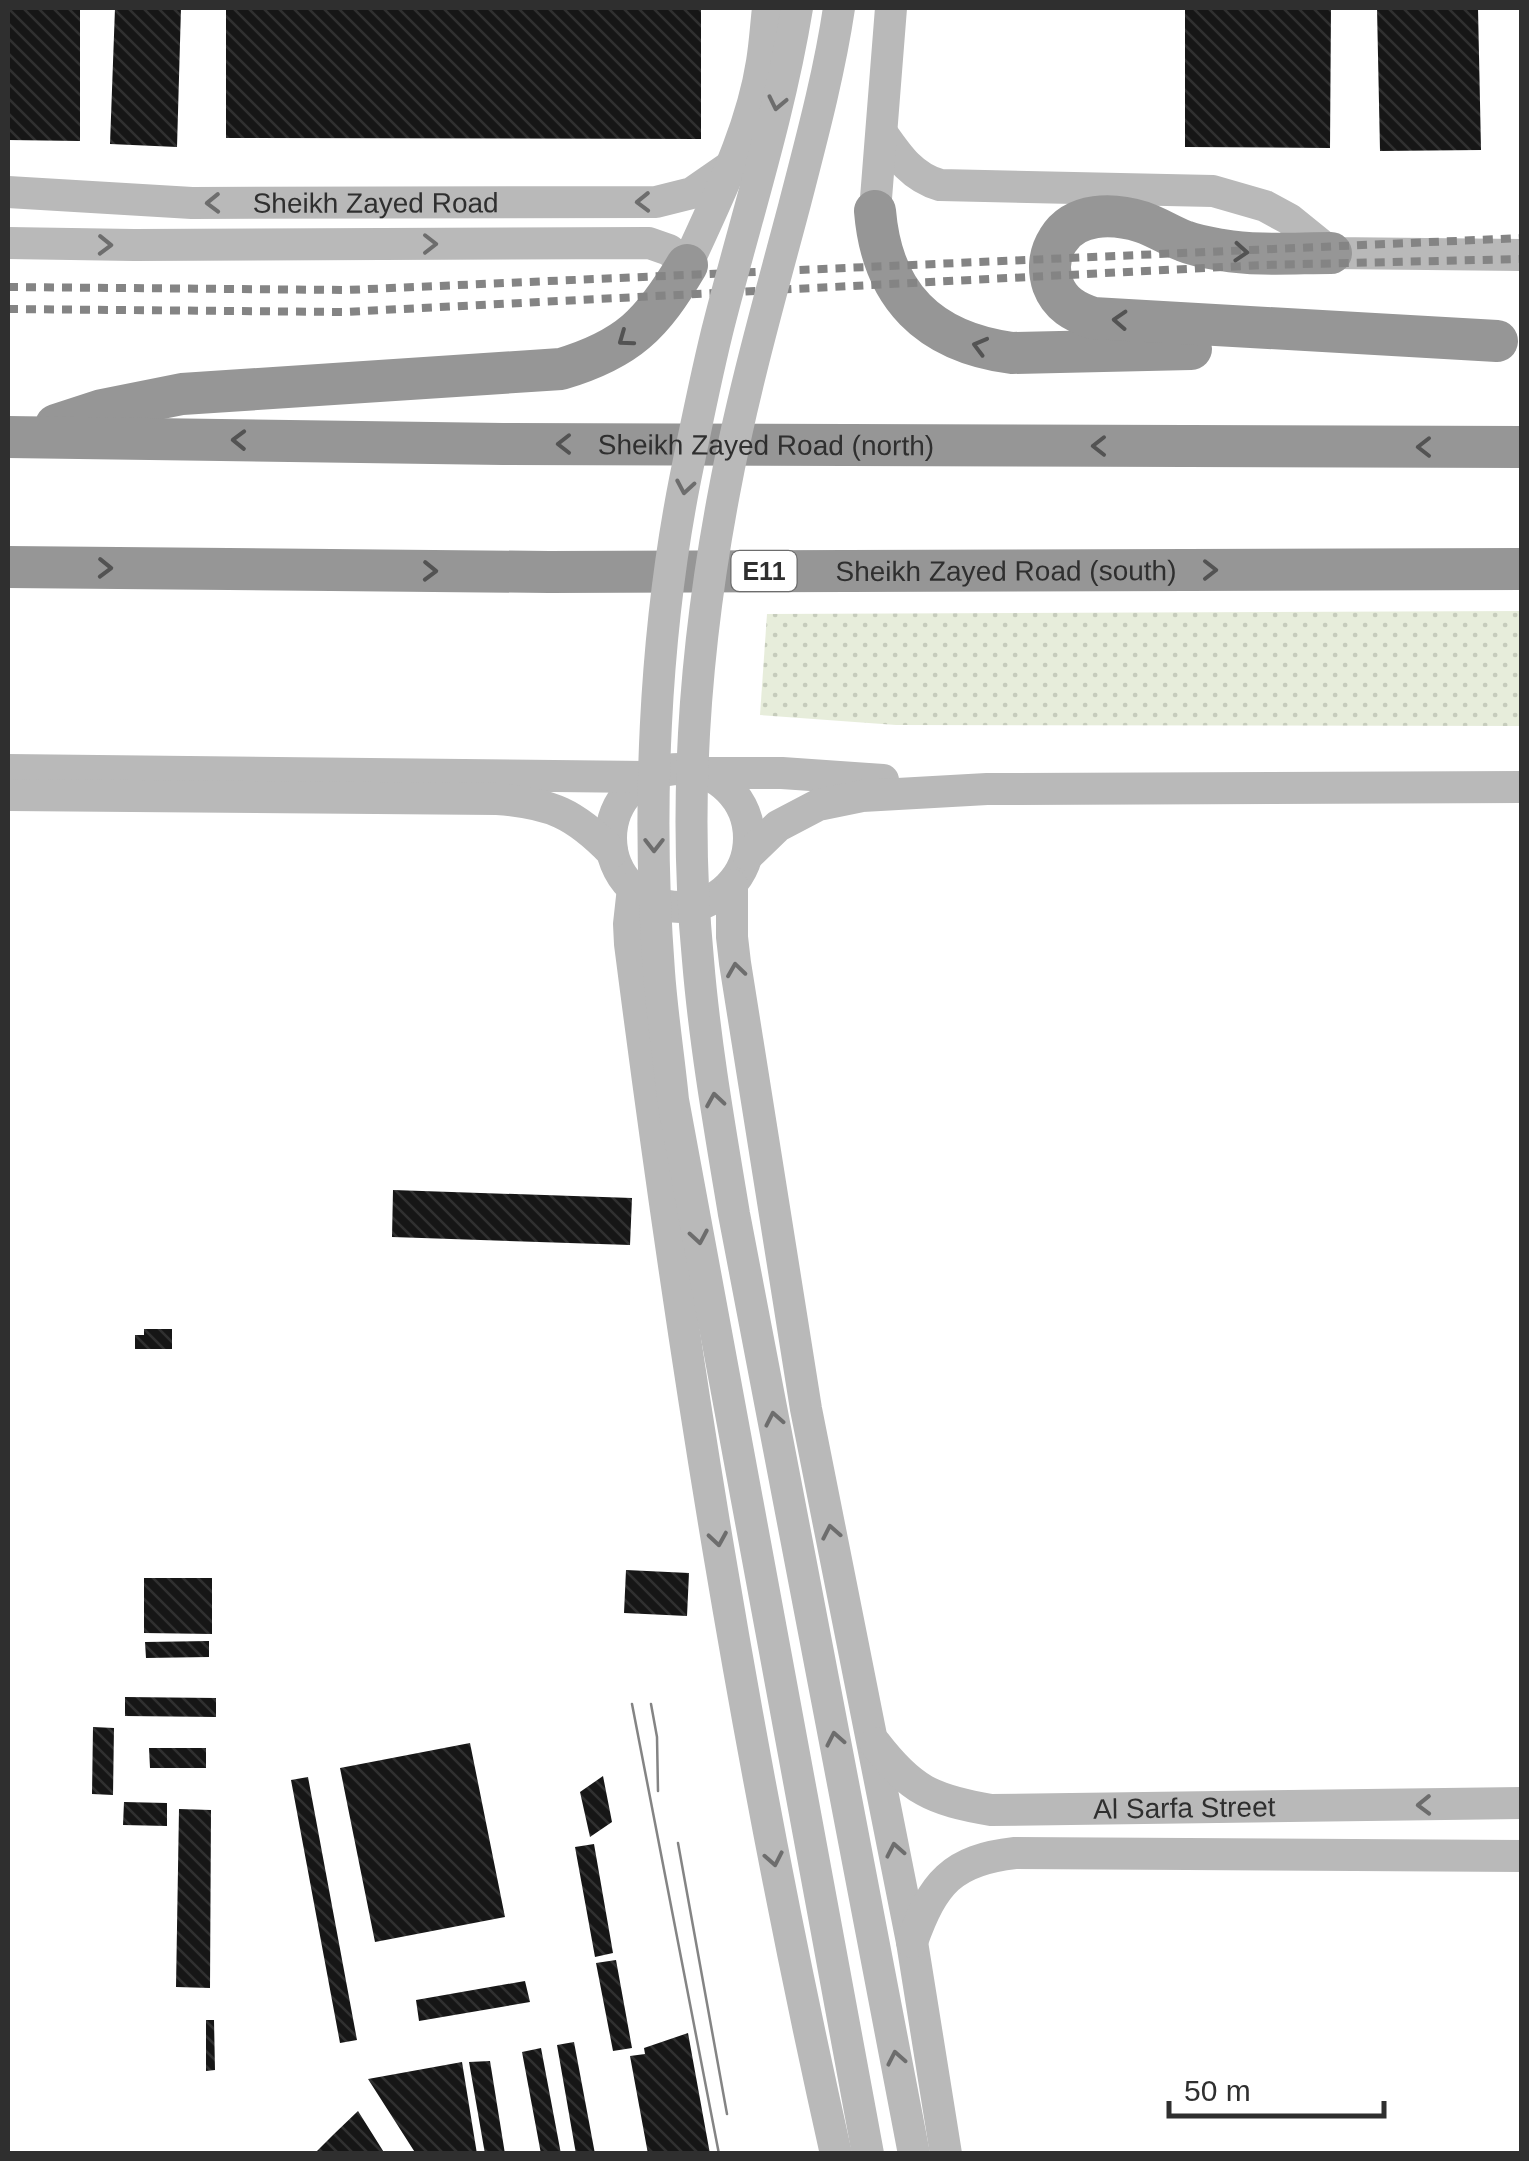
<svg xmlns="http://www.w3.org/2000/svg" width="1529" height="2161" font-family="Helvetica,sans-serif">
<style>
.grass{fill:url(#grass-dots)}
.building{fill:url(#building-back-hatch)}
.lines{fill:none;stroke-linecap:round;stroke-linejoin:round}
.secondary{stroke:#b9b9b9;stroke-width:32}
.highway{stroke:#969696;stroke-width:42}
.tram{stroke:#848484;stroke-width:2.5}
.rail{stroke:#848484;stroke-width:8;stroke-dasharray:10 8;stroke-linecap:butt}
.secondary-bridge{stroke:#b9b9b9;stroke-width:32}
.oneway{stroke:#6d6d6d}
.oneway2{stroke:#535353}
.labels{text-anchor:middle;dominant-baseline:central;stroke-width:10;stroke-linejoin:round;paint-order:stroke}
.shield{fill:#fff;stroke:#6d6d6d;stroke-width:2.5}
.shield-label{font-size:25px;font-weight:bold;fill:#2f2f2f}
.street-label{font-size:28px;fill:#2f2f2f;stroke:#fff}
</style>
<defs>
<pattern id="grass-dots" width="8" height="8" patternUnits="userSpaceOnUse" patternTransform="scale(2.5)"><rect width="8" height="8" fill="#e7eddb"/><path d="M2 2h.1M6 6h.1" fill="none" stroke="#c6ccbc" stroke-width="1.8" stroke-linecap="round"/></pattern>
<pattern id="building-back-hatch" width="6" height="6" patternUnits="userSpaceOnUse" patternTransform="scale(2.5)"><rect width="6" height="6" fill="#161616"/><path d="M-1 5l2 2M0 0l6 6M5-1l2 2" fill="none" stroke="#303030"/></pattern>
</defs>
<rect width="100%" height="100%" fill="#fff"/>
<path class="grass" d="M 1521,611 L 1521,726 L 896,725 L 760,715 L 767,614 Z"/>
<path class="building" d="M 8,8 L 80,8 L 80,141 L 8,140 Z
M 115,8 L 181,8 L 177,147 L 110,144 Z
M 226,8 L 701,8 L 701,139 L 226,138 Z
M 1185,8 L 1331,8 L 1330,148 L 1185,147 Z
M 1377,8 L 1478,8 L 1481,150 L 1380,151 Z
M 393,1190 L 632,1198 L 630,1245 L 392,1237 Z
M 144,1329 L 172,1329 L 172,1349 L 135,1349 L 135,1335 L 144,1335 Z
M 626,1570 L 689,1573 L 687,1616 L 624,1613 Z
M 144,1578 L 212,1578 L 212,1634 L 144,1633 Z
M 209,1641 L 209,1657 L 146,1658 L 145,1642 Z
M 125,1697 L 216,1698 L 216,1717 L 125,1716 Z
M 93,1727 L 114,1728 L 113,1795 L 92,1794 Z
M 470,1743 L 505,1917 L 375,1942 L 340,1768 Z
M 149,1748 L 206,1748 L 206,1768 L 150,1768 Z
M 603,1776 L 612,1822 L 590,1837 L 580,1792 Z
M 308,1777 L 357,2040 L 340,2043 L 291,1780 Z
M 124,1802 L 167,1803 L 167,1826 L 123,1825 Z
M 179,1809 L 211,1810 L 210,1988 L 176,1987 Z
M 594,1844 L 613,1953 L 595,1957 L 575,1847 Z
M 616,1960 L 632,2048 L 613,2051 L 596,1963 Z
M 525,1981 L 530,2002 L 419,2021 L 416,2000 Z
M 206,2020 L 214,2020 L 215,2070 L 206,2071 Z
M 688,2033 L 710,2154 L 648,2154 L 630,2056 L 645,2054 L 644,2048 Z
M 574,2042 L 595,2154 L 576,2154 L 557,2045 Z
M 541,2048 L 561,2154 L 541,2154 L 522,2052 Z
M 490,2061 L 505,2154 L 485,2154 L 469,2062 Z
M 462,2062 L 477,2154 L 416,2154 L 368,2079 Z
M 358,2111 L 385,2154 L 314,2154 L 334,2134 Z"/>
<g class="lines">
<g class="secondary">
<path d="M 882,133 C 898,156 912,177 940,185 L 1213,191 L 1265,206 L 1289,219 L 1331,253 L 1522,255"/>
<path id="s1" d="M 8,192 L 192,203 L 656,202 L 692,193 L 731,166"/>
<path d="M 875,211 L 891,8"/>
<path d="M 8,243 L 134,245 L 649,243 L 669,250 L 687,265 C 716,200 751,133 762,62 C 765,44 766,25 768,8"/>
<circle cx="680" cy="838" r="69"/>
<path d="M 8,770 L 647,777"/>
<path d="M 705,773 L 782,773 L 883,780"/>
<path d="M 8,795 L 497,799 C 551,803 575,814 612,852"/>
<path d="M 748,855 L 778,826 L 818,805 L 862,796 L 987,789 L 1522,787"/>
<path d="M 732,885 L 732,937 L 735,963 L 806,1409 L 912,1942 L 946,2154"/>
<path d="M 633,888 L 629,924 L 630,944 C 682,1350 746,1754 836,2154"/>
<path id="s2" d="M 875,1743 C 911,1790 932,1800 991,1810 L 1522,1803"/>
<path d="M 912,1942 C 933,1883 952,1860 1015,1853 L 1522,1856"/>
</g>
<g class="highway">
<path d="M 875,211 C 882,296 929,342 1012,353 L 1191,349"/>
<path d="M 1331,253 C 1295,253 1257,256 1222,250 C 1210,248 1196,246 1184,241 C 1170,236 1157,227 1142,222 C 1113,213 1075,212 1058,240 C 1049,254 1048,270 1053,285 C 1060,304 1075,312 1093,318 L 1497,341"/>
<path d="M 56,425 L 102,410 L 182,394 L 561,369 C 628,349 652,324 687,265"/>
<path id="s3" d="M 8,437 L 503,444 L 1522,447"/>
<path id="s4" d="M 8,567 L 549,572 L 1522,569"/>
</g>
<path class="tram" d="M 632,1704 L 719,2154
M 651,1704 L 657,1737 L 658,1791
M 678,1843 L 727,2114"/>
<path class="rail" d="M 8,287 L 347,290 L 1522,238
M 8,309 L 344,312 L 1263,265 L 1522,259"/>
<path class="secondary-bridge" d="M 797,8 C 779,118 744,224 717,332 C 705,381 695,431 685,480 C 654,637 647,813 659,972 C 662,1015 669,1058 673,1100 L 868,2154
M 839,8 C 829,75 811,141 794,207 C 769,301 742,396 724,493 C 695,646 683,804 698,960 C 705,1045 720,1130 734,1214 L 914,2154"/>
</g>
<defs><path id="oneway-chevron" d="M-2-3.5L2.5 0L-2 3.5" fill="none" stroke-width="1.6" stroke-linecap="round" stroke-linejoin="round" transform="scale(2.5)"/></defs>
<g class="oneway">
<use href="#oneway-chevron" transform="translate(777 103) rotate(102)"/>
<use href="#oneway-chevron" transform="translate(643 202) rotate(179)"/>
<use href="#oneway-chevron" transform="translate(213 203) rotate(179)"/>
<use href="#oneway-chevron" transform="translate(430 244)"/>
<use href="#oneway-chevron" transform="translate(105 245) rotate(1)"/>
<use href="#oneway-chevron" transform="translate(685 487) rotate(100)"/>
<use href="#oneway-chevron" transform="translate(654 845) rotate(90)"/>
<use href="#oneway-chevron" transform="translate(736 970) rotate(-98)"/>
<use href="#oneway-chevron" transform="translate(715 1100) rotate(-99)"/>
<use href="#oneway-chevron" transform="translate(699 1237) rotate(80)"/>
<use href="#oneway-chevron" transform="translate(774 1419) rotate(-101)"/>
<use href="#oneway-chevron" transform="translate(831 1532) rotate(-101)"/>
<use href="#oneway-chevron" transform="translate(718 1539) rotate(81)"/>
<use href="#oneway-chevron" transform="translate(835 1739) rotate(-101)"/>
<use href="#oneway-chevron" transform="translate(1424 1805) rotate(179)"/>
<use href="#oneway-chevron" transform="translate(895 1850) rotate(-101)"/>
<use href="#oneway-chevron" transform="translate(774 1859) rotate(79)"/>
<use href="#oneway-chevron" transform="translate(896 2058) rotate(-101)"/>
</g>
<g class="oneway2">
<use href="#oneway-chevron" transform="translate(1241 252) rotate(4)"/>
<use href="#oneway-chevron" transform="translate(1120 320) rotate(-177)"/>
<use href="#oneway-chevron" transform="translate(625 339) rotate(144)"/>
<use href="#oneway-chevron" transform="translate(980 346) rotate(-165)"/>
<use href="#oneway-chevron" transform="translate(239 440) rotate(-179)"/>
<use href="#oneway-chevron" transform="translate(564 444) rotate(-180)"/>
<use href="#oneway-chevron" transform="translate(1099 446) rotate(-180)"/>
<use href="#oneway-chevron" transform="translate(1424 447) rotate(-180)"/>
<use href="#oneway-chevron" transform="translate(105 568) rotate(1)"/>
<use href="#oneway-chevron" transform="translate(1210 570)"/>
<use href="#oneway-chevron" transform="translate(430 571) rotate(1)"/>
</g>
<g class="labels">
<rect class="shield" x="731.5" y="551" width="65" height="40" rx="8"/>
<g class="shield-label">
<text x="764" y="571">E11</text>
</g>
<g class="street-label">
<text stroke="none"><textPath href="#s1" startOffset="368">Sheikh Zayed Road</textPath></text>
<text stroke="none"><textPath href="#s3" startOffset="758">Sheikh Zayed Road (north)</textPath></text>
<text stroke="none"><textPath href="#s4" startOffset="998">Sheikh Zayed Road (south)</textPath></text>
<text stroke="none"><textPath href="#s2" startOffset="332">Al Sarfa Street</textPath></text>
</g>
</g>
<rect width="1529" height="2161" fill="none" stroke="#2f2f2f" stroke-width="20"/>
<path d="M1169 2101v15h215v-15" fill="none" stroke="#2f2f2f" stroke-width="5"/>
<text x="1184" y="2101" font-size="30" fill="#2f2f2f" stroke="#ffffff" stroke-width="8" paint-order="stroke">50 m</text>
</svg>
